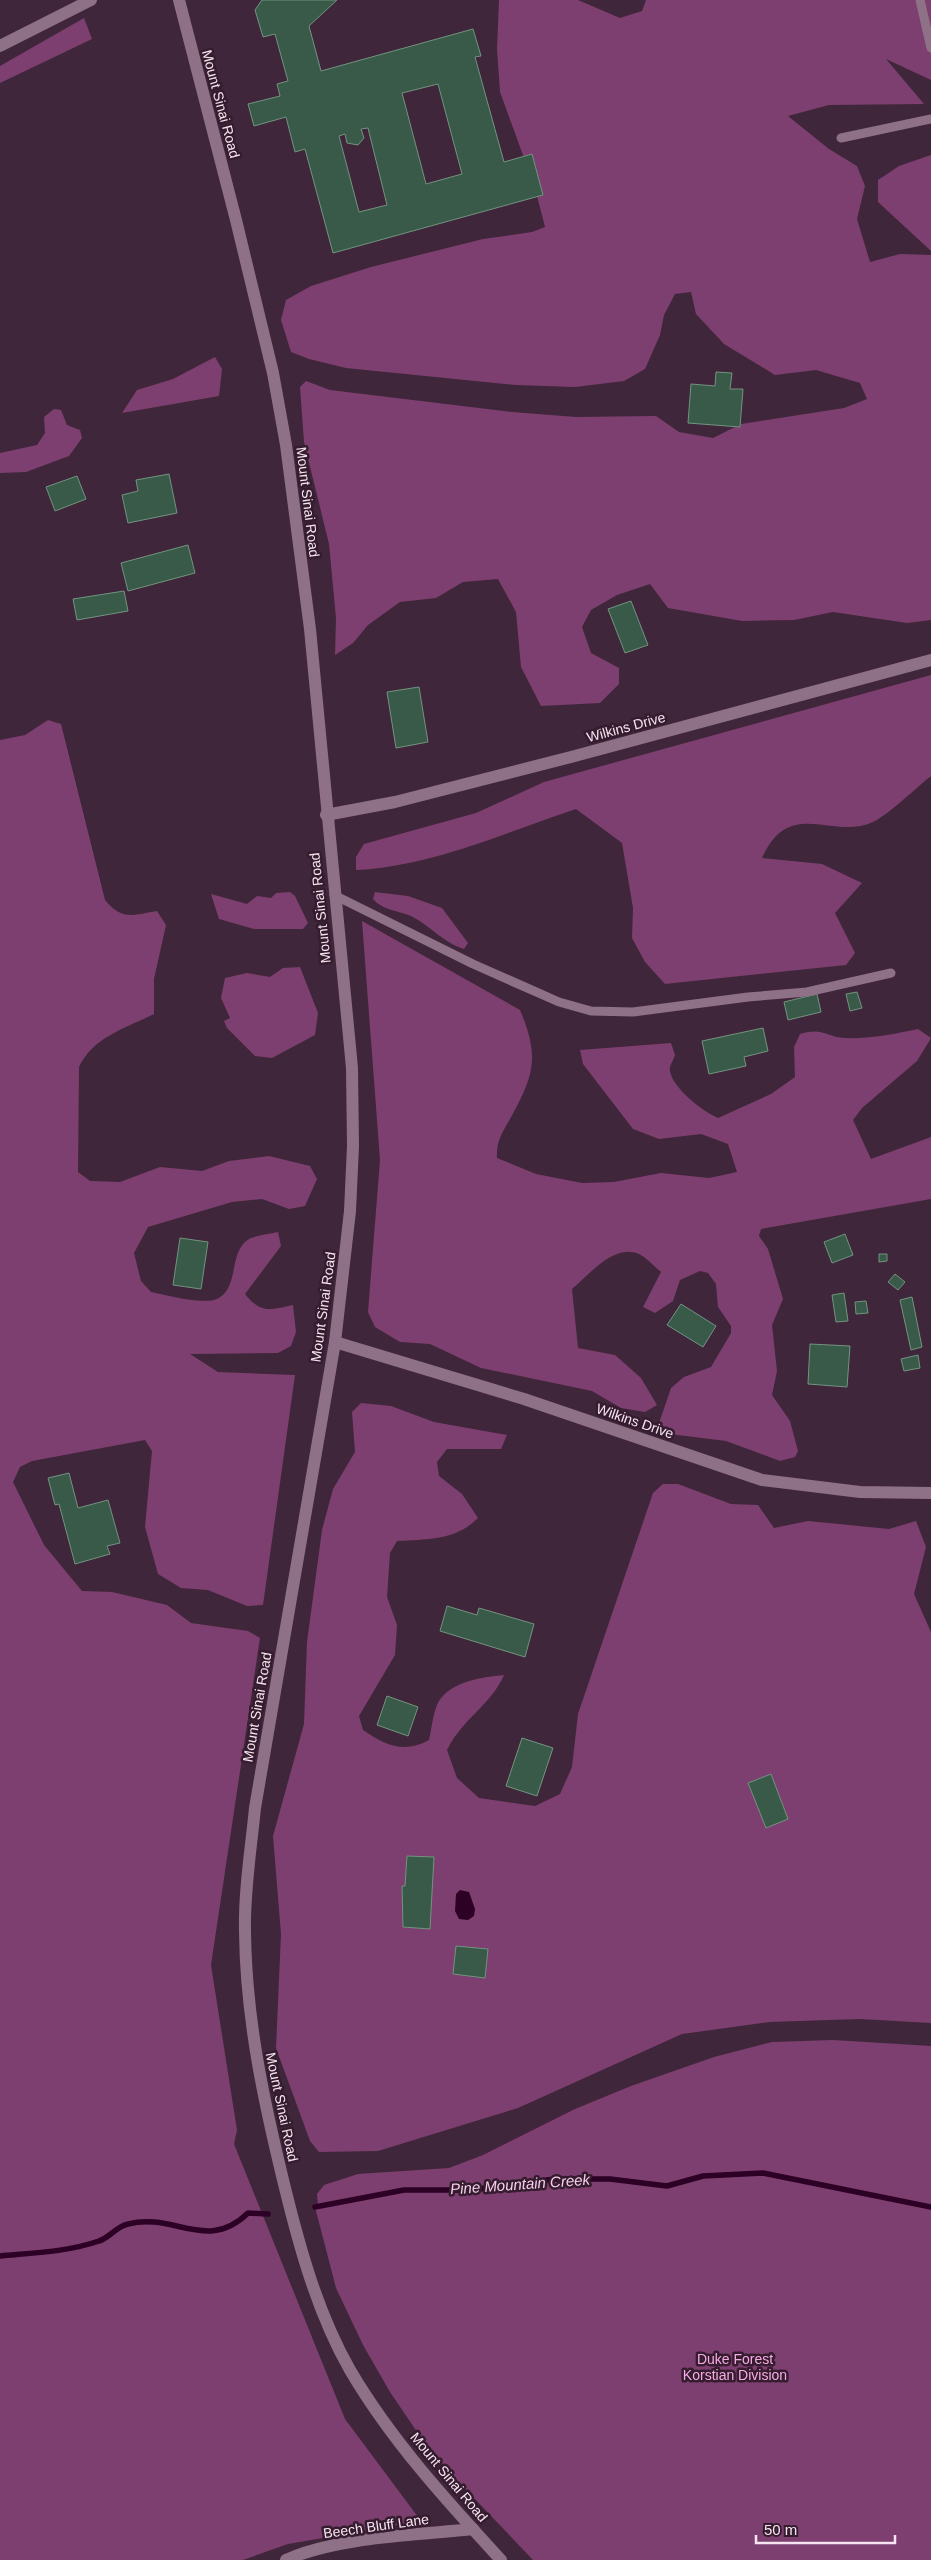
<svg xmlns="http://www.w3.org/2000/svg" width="931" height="2560" font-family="Arial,sans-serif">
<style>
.green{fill:#7d3f6f}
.water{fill:#2d0025}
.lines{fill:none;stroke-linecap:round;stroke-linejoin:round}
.stream{stroke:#2d0025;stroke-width:5.5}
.building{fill:#395a48;stroke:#71947f;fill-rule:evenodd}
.lane{stroke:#8f7187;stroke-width:9}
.street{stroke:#8f7187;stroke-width:12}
.secondary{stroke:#8f7187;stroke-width:12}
.labels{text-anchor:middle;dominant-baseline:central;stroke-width:5;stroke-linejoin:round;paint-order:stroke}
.street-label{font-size:14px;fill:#f6e5f1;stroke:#351c2f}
.park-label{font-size:14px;fill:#f7abe4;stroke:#351c2f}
.water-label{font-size:15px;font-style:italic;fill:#f7cfec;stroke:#351c2f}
</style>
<rect width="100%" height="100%" fill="#40263a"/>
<path class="green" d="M 499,0 L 578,0 L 620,18 L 642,11 L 646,0 L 931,0 L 931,80 L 886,59 L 924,104 L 829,105 L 788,116 L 829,149 L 857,166 L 865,186 L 857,219 L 870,262 L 900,254 L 931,255 L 931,620 L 907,623 L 833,612 L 794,620 L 742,621 L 668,608 L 650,584 L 617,595 L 591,610 L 582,627 L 591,653 L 619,668 L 619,684 L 600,703 L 541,706 L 521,667 L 516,612 L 498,579 L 463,582 L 436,598 L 400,602 L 368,625 L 353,643 L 335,655 L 336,618 L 329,544 L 304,442 L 300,387 L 306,381 L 330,390 L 512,412 L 576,417 L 656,416 L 679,432 L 713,438 L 741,424 L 844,408 L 867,399 L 860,383 L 816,370 L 775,375 L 724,344 L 696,314 L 691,292 L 675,294 L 664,315 L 660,335 L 645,369 L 624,381 L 575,387 L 516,385 L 346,368 L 309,359 L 291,352 L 281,320 L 286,300 L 311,286 L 371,267 L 483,239 L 532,232 L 545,227 L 535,188 L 500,92 L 497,49 Z
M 84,18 L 92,39 L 0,83 L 0,66 Z
M 931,155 L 931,251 L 878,202 L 878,180 L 899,166 Z
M 215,357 L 222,369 L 219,396 L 122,413 L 137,390 L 173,379 Z
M 54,409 L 61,410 L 67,425 L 80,430 L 82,438 L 69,456 L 26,472 L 0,473 L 0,453 L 37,445 L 45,433 L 44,417 Z
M 931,675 L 931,776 C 917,787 888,815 873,822 C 832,841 790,796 762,858 L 822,864 L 862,883 L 835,913 L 855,953 L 846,965 L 665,984 L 645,962 L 632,938 L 633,908 L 622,843 L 576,809 C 504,833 432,866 356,870 L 356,857 L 364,844 L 476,813 L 544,782 Z
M 48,720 L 61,724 L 105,900 C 122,921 133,915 157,911 L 166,925 L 154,979 L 154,1014 C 126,1028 93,1037 79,1067 L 78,1172 L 90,1181 L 120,1182 L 160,1167 L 202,1171 L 229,1161 L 269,1156 L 310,1166 L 317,1179 L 305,1206 L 289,1209 L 262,1199 L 232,1202 L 148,1227 L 134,1253 L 141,1281 L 151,1292 C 166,1295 206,1306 219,1298 C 240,1285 228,1249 251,1238 C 259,1235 269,1234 278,1232 L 281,1246 L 245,1294 C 261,1314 270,1310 293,1305 L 296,1332 L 291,1346 L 278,1353 L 190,1354 L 218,1372 L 295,1375 L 263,1605 L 247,1606 L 208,1590 L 181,1588 L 158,1574 L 145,1527 L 152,1451 L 145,1440 L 32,1461 L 20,1467 L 13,1482 L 44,1545 L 82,1591 L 112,1592 L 167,1605 L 191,1623 L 248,1631 L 260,1638 L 211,1965 L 237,2130 L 234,2144 L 345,2419 L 421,2521 L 288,2544 L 243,2560 L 0,2560 L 0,740 L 25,735 Z
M 290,892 L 295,896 L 308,923 L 303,929 L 254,929 L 219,919 L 211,894 L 247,904 L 257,896 L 271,898 L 276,893 Z
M 375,892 L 408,896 L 442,908 L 468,943 L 464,949 C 442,942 431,926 411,916 C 399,911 382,910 373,899 Z
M 362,921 L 520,1010 C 540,1057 534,1076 510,1119 C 502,1133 496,1142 497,1158 L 536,1174 L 582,1183 L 614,1182 L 661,1173 L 709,1178 L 737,1172 L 728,1144 L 701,1134 L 659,1139 L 633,1129 L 583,1064 L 580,1050 L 671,1043 L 675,1055 C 674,1059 671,1063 670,1067 C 667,1084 703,1112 718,1118 L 771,1094 L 795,1077 L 794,1047 L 800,1034 C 824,1027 825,1037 845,1038 C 870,1039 894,1034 918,1029 L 931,1038 L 917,1061 L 862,1108 L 853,1120 L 871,1159 L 931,1137 L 931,1199 L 761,1229 L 759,1236 L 768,1249 L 783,1299 L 772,1325 L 777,1371 L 772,1395 L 790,1421 L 798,1451 L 795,1457 L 780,1461 L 726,1441 L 662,1433 L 658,1426 L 671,1388 L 684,1377 L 711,1367 L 731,1333 L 731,1326 L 718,1307 L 716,1284 L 708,1273 L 700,1271 L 680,1280 L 673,1301 L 655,1313 L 643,1307 L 661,1272 C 655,1267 647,1258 639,1254 C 614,1243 590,1274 572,1289 L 578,1348 L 615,1355 L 641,1378 L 657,1405 L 645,1412 L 621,1408 L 592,1391 L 481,1368 L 430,1344 L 400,1342 L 375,1327 L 368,1312 L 380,1160 Z
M 300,967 L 318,1013 L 315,1035 L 272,1058 L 255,1056 L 227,1028 L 224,1021 L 230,1018 L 221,998 L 225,978 L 247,973 L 270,977 L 283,968 Z
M 361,1403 L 391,1406 L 434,1422 L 507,1435 L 501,1449 L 447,1449 L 437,1462 L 439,1476 L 462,1494 L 478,1518 C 455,1541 427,1539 397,1541 L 390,1553 L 387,1597 L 397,1625 L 395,1655 L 359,1716 L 363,1730 C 385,1745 404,1754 429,1740 C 432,1728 433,1711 439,1701 C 452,1681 483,1677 504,1675 C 491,1705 462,1719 447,1750 L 457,1778 L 479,1798 L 535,1806 L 560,1794 L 572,1767 L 578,1714 L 653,1493 L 663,1484 L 678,1484 L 731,1504 L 758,1505 L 774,1528 L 808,1521 L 889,1529 L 916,1521 L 926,1547 L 914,1594 L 931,1632 L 931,2023 L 860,2019 L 770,2022 L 682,2034 L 518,2108 L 378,2151 L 319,2152 L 310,2141 L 276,2048 L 281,1934 L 273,1836 L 304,1724 L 307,1642 L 322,1530 L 333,1489 L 355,1452 L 352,1412 Z
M 833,2040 L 931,2046 L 931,2560 L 533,2560 L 432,2454 L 390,2392 L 363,2345 L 336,2288 L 315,2207 L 318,2206 L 317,2194 L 324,2185 L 358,2174 L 449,2168 L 483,2155 L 575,2109 L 631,2086 L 714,2057 L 772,2042 Z"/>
<path class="water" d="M 460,1890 L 469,1892 L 475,1909 L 474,1916 L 468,1920 L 459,1919 L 455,1911 L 456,1894 Z"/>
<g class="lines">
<path class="stream" d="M 315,2207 L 404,2190 L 471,2190 L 555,2179 L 610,2179 L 667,2186 L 703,2176 L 763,2173 L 931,2207
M 0,2256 C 33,2253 67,2252 99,2241 C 109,2238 117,2226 128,2224 C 174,2212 207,2253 248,2213 L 268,2214"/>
</g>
<path class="building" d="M 262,0 L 337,0 L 309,26 L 321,71 L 473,29 L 481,56 L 475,57 L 504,162 L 532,154 L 543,195 L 333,253 L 305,149 L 295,152 L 286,117 L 254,126 L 248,104 L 280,96 L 277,84 L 288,81 L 275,34 L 263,37 L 255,10 ZM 438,84 L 462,174 L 426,184 L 402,93 ZM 368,128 L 387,205 L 359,212 L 339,136 L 345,134 L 347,143 L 358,145 L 364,138 L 361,129 Z
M 716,372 L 732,373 L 730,389 L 743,389 L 740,427 L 688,423 L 691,384 L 715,386 Z
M 169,474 L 177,513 L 128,523 L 122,495 L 138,491 L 136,480 Z
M 77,476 L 86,499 L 55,511 L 46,487 Z
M 188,545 L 195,573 L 128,591 L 121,563 Z
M 124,591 L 128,611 L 77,620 L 73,599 Z
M 631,601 L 648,645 L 625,653 L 608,609 Z
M 419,687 L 428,742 L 396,748 L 387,692 Z
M 857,992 L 862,1008 L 850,1011 L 846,994 Z
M 817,994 L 821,1012 L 788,1020 L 784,1002 Z
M 763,1028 L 768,1051 L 744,1057 L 746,1066 L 709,1074 L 702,1041 Z
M 845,1234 L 853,1255 L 832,1263 L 824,1242 Z
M 180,1238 L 208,1242 L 201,1289 L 173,1285 Z
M 879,1254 L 887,1254 L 887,1261 L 879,1262 Z
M 895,1274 L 905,1282 L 898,1290 L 888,1282 Z
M 844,1293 L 848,1321 L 836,1322 L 832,1295 Z
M 912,1297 L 922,1347 L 911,1350 L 900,1300 Z
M 866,1301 L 868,1313 L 856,1314 L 855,1302 Z
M 681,1304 L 716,1326 L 703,1347 L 667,1325 Z
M 810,1344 L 850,1346 L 847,1387 L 808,1384 Z
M 918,1355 L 920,1368 L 904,1371 L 901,1359 Z
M 69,1473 L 78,1508 L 108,1500 L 120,1543 L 107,1546 L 110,1554 L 75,1564 L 59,1504 L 55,1505 L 48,1478 Z
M 447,1606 L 477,1615 L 479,1608 L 534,1624 L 525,1657 L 440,1631 Z
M 387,1696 L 418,1707 L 408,1736 L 377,1725 Z
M 522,1738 L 553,1748 L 537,1796 L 506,1786 Z
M 771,1774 L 788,1819 L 766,1828 L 748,1783 Z
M 407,1856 L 434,1857 L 430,1929 L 403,1927 L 402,1886 L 405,1886 Z
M 456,1946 L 488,1949 L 485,1978 L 453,1974 Z"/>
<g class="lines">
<path class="lane" d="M 920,0 L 931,48
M 841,138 L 931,119
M 334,895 L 473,964 L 559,1002 L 591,1011 L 633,1012 L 748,997 L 807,992 L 891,973"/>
<path class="street" d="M 326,815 L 395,802 L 571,757 L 931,660
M 335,1342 L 524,1399 L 762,1480 L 860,1492 L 931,1493
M 286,2560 C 336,2537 417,2535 473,2529"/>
<path class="secondary" d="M 179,0 L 236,220 L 273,373 L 286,445 L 310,629 L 352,1068 L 353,1146 L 350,1211 L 335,1342 L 255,1808 C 251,1849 244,1891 245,1932 C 246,2019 264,2103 285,2188 C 300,2249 318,2314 350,2370 C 391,2440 446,2500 501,2560
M 0,46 L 91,0"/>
</g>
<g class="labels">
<g class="street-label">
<text transform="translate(221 104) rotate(75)">Mount Sinai Road</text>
<text transform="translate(308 502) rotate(83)">Mount Sinai Road</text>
<text transform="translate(626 727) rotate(-15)">Wilkins Drive</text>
<text transform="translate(320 908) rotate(-96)">Mount Sinai Road</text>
<text transform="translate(323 1307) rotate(-82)">Mount Sinai Road</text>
<text transform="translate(635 1421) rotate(19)">Wilkins Drive</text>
<text transform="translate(257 1707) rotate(-80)">Mount Sinai Road</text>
<text transform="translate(282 2107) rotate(78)">Mount Sinai Road</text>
<text transform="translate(449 2477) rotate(50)">Mount Sinai Road</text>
<text transform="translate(376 2526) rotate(-8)">Beech Bluff Lane</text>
</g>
<g class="park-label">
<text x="735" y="2359">Duke Forest<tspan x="735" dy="16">Korstian Division</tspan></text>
</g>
<g class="water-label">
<text transform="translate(520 2184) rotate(-4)">Pine Mountain Creek</text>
</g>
</g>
<path d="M756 2535v8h139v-8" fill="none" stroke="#f6e5f1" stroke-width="2.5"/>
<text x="764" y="2535" font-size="15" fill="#f6e5f1" stroke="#351c2f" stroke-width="4" paint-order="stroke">50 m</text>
</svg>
